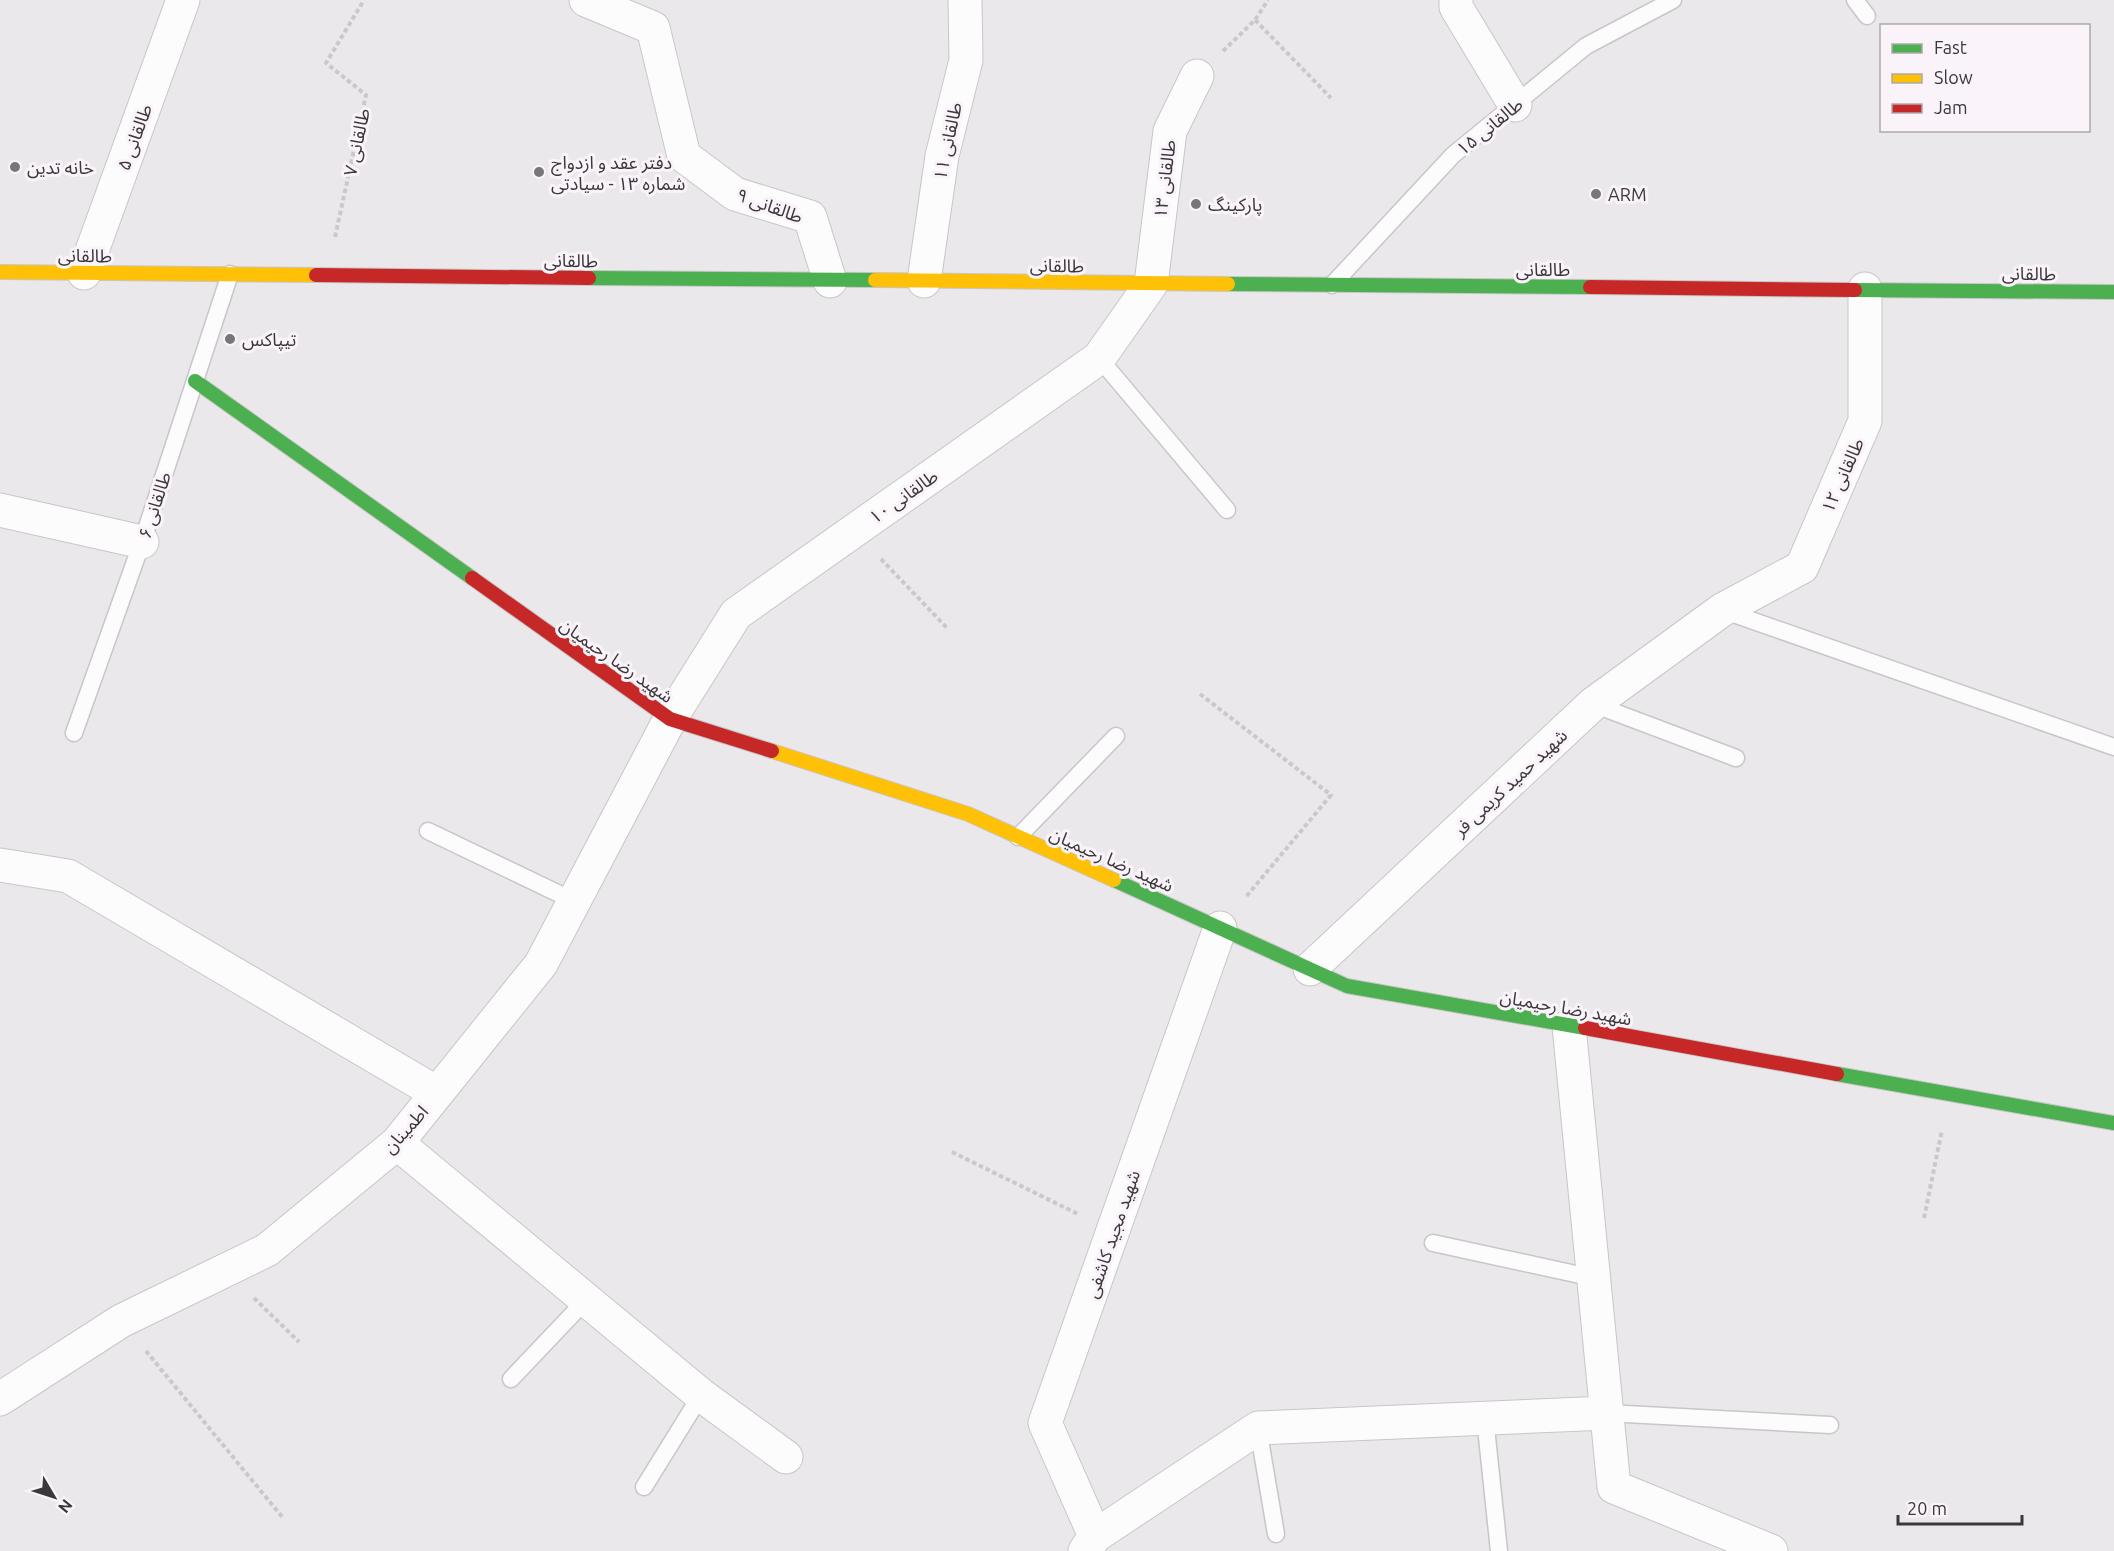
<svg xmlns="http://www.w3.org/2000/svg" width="2114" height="1551" font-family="Ubuntu,'Noto Sans Arabic',sans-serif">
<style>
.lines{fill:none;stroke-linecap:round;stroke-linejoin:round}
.lane-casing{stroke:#c8c6c8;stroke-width:19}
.street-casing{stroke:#c8c6c8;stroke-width:35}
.fast-casing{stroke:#c8c6c8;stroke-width:16}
.slow-casing{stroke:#c8c6c8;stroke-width:16}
.jam-casing{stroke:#c8c6c8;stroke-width:16}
.path{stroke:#cac8ca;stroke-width:4;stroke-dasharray:4.5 3;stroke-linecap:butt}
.lane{stroke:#fcfcfc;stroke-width:16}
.street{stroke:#fcfcfc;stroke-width:33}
.fast{stroke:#4caf50;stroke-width:14}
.slow{stroke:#ffc107;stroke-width:14}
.jam{stroke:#c62828;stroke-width:14}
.poi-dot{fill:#787678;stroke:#faf4fa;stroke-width:2}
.labels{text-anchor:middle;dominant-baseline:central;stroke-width:6;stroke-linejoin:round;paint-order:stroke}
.street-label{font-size:18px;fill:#3a383a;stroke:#faf4fa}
.poi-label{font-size:18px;fill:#3a383a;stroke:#faf4fa;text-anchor:start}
</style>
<rect width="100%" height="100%" fill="#ebe8eb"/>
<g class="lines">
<g class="lane-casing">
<path id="lane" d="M 1855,0 L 1867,16
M 1332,285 L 1453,155 L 1586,46 L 1673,0
M 1099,358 L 1227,510
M 1722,610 L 2114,747
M 1593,704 L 1736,758
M 74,733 L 142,542 L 230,274
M 428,831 L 574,901
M 1018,837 L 1116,736
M 1433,1243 L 1594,1278
M 511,1379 L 586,1300
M 1607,1413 L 1830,1425
M 1485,1418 L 1499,1551
M 1258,1428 L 1276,1534
M 644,1487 L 701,1395"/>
</g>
<g class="street-casing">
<path id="street" d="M 586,0 L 653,28 L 684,156 L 735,194 L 810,217 L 830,281
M 1456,0 L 1456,7 L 1515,105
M 84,273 L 183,0
M 924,281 L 942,156 L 966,60 L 965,0
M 0,510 L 142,542
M 0,865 L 68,876 L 437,1093
M 1310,969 L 1593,704 L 1722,610 L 1802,567 L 1865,421 L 1865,289
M 1569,1026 L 1614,1487 L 1771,1551
M 397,1143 L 701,1395 L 786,1457
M 0,1399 L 121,1321 L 267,1250 L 397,1143 L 541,964 L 670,719 L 736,614 L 1099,358 L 1151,284 L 1170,131 L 1197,76
M 1095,1536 L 1045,1423 L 1220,928
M 1085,1551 L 1095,1536 L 1258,1428 L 1607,1413"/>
</g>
<g class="fast-casing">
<path id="fast" d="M 589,278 L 875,280
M 1228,284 L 1590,287
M 1855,290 L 2114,292
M 195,381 L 472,578
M 1114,880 L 1347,986 L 1585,1028
M 1837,1074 L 2114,1123"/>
</g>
<g class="slow-casing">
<path id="slow" d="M 0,272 L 316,275
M 875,280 L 1228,284
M 772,751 L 968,814 L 1114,880"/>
</g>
<g class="jam-casing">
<path id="jam" d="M 316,275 L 589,278
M 1590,287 L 1855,290
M 472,578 L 670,719 L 772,751
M 1585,1028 L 1837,1074"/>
</g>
<path class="path" d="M 1255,20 L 1331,98
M 1223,51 L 1255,20 L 1268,0
M 335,237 L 366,95 L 326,63 L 364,0
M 881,559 L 947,628
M 1200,694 L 1331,795 L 1245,898
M 952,1152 L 1080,1215
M 1924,1218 L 1942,1130
M 254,1298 L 299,1342
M 146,1351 L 283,1518"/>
<use href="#lane" class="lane"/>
<use href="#street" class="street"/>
<use href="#fast" class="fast"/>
<use href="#slow" class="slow"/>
<use href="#jam" class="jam"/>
</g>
<g class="poi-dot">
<circle cx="15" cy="167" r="6"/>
<circle cx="539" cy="172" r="6"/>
<circle cx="1596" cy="194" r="6"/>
<circle cx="1196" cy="204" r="6"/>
<circle cx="230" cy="339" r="6"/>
</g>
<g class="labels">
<g class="street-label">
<text transform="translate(1489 126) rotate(-39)">طالقانی ۱۵</text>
<text transform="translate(134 137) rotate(-70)">طالقانی ۵</text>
<text transform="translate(947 141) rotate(-78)">طالقانی ۱۱</text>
<text transform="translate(356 142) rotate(-78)">طالقانی ۷</text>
<text transform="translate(1164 179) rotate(-83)">طالقانی ۱۳</text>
<text transform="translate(770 205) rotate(20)">طالقانی ۹</text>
<text transform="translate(85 255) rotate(1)">طالقانی</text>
<text transform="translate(571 260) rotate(1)">طالقانی</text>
<text transform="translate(1057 265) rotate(1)">طالقانی</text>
<text x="1543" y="269">طالقانی</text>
<text transform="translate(2029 273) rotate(1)">طالقانی</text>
<text transform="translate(1842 475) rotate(-66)">طالقانی ۱۲</text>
<text transform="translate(903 496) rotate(-35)">طالقانی ۱۰</text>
<text transform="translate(154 505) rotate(-72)">طالقانی ۶</text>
<text transform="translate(617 660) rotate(35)">شهید رضا رحیمیان</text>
<text transform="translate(1510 782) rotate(-43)">شهید حمید کریمی فر</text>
<text transform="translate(1112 859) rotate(24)">شهید رضا رحیمیان</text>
<text transform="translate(1566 1007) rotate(10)">شهید رضا رحیمیان</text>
<text transform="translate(405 1129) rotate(-48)">اطمینان</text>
<text transform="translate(1112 1234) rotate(-71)">شهید مجید کاشفی</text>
</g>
<g class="poi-label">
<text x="551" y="162">دفتر عقد و ازدواج<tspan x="551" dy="21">شماره ۱۳ - سیادتی</tspan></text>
<text x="27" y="167">خانه تدین</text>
<text x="1608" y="194">ARM</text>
<text x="1208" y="204">پارکینگ</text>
<text x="242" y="339">تیپاکس</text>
</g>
</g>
<rect x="1880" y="24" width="210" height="108" fill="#faf4fa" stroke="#ada9ad" stroke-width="1.5"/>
<rect x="1892" y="44" width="30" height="9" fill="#4caf50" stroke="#ada9ad" stroke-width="1.5"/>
<text x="1934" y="54" font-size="18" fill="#3a383a">Fast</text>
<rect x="1892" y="74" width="30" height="9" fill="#ffc107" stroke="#ada9ad" stroke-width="1.5"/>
<text x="1934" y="84" font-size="18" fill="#3a383a">Slow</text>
<rect x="1892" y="104" width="30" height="9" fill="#c62828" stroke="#ada9ad" stroke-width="1.5"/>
<text x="1934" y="114" font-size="18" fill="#3a383a">Jam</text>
<g transform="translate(54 1497) rotate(129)" stroke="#faf4fa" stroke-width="4.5" paint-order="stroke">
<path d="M0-4.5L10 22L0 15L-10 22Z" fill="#3a383a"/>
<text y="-9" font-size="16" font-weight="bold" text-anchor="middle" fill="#3a383a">N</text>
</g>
<path d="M1898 1515v9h124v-9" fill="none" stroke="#3a383a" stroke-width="3"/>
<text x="1907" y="1515" font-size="18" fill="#3a383a" stroke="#faf4fa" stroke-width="4.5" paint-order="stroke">20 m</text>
</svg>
